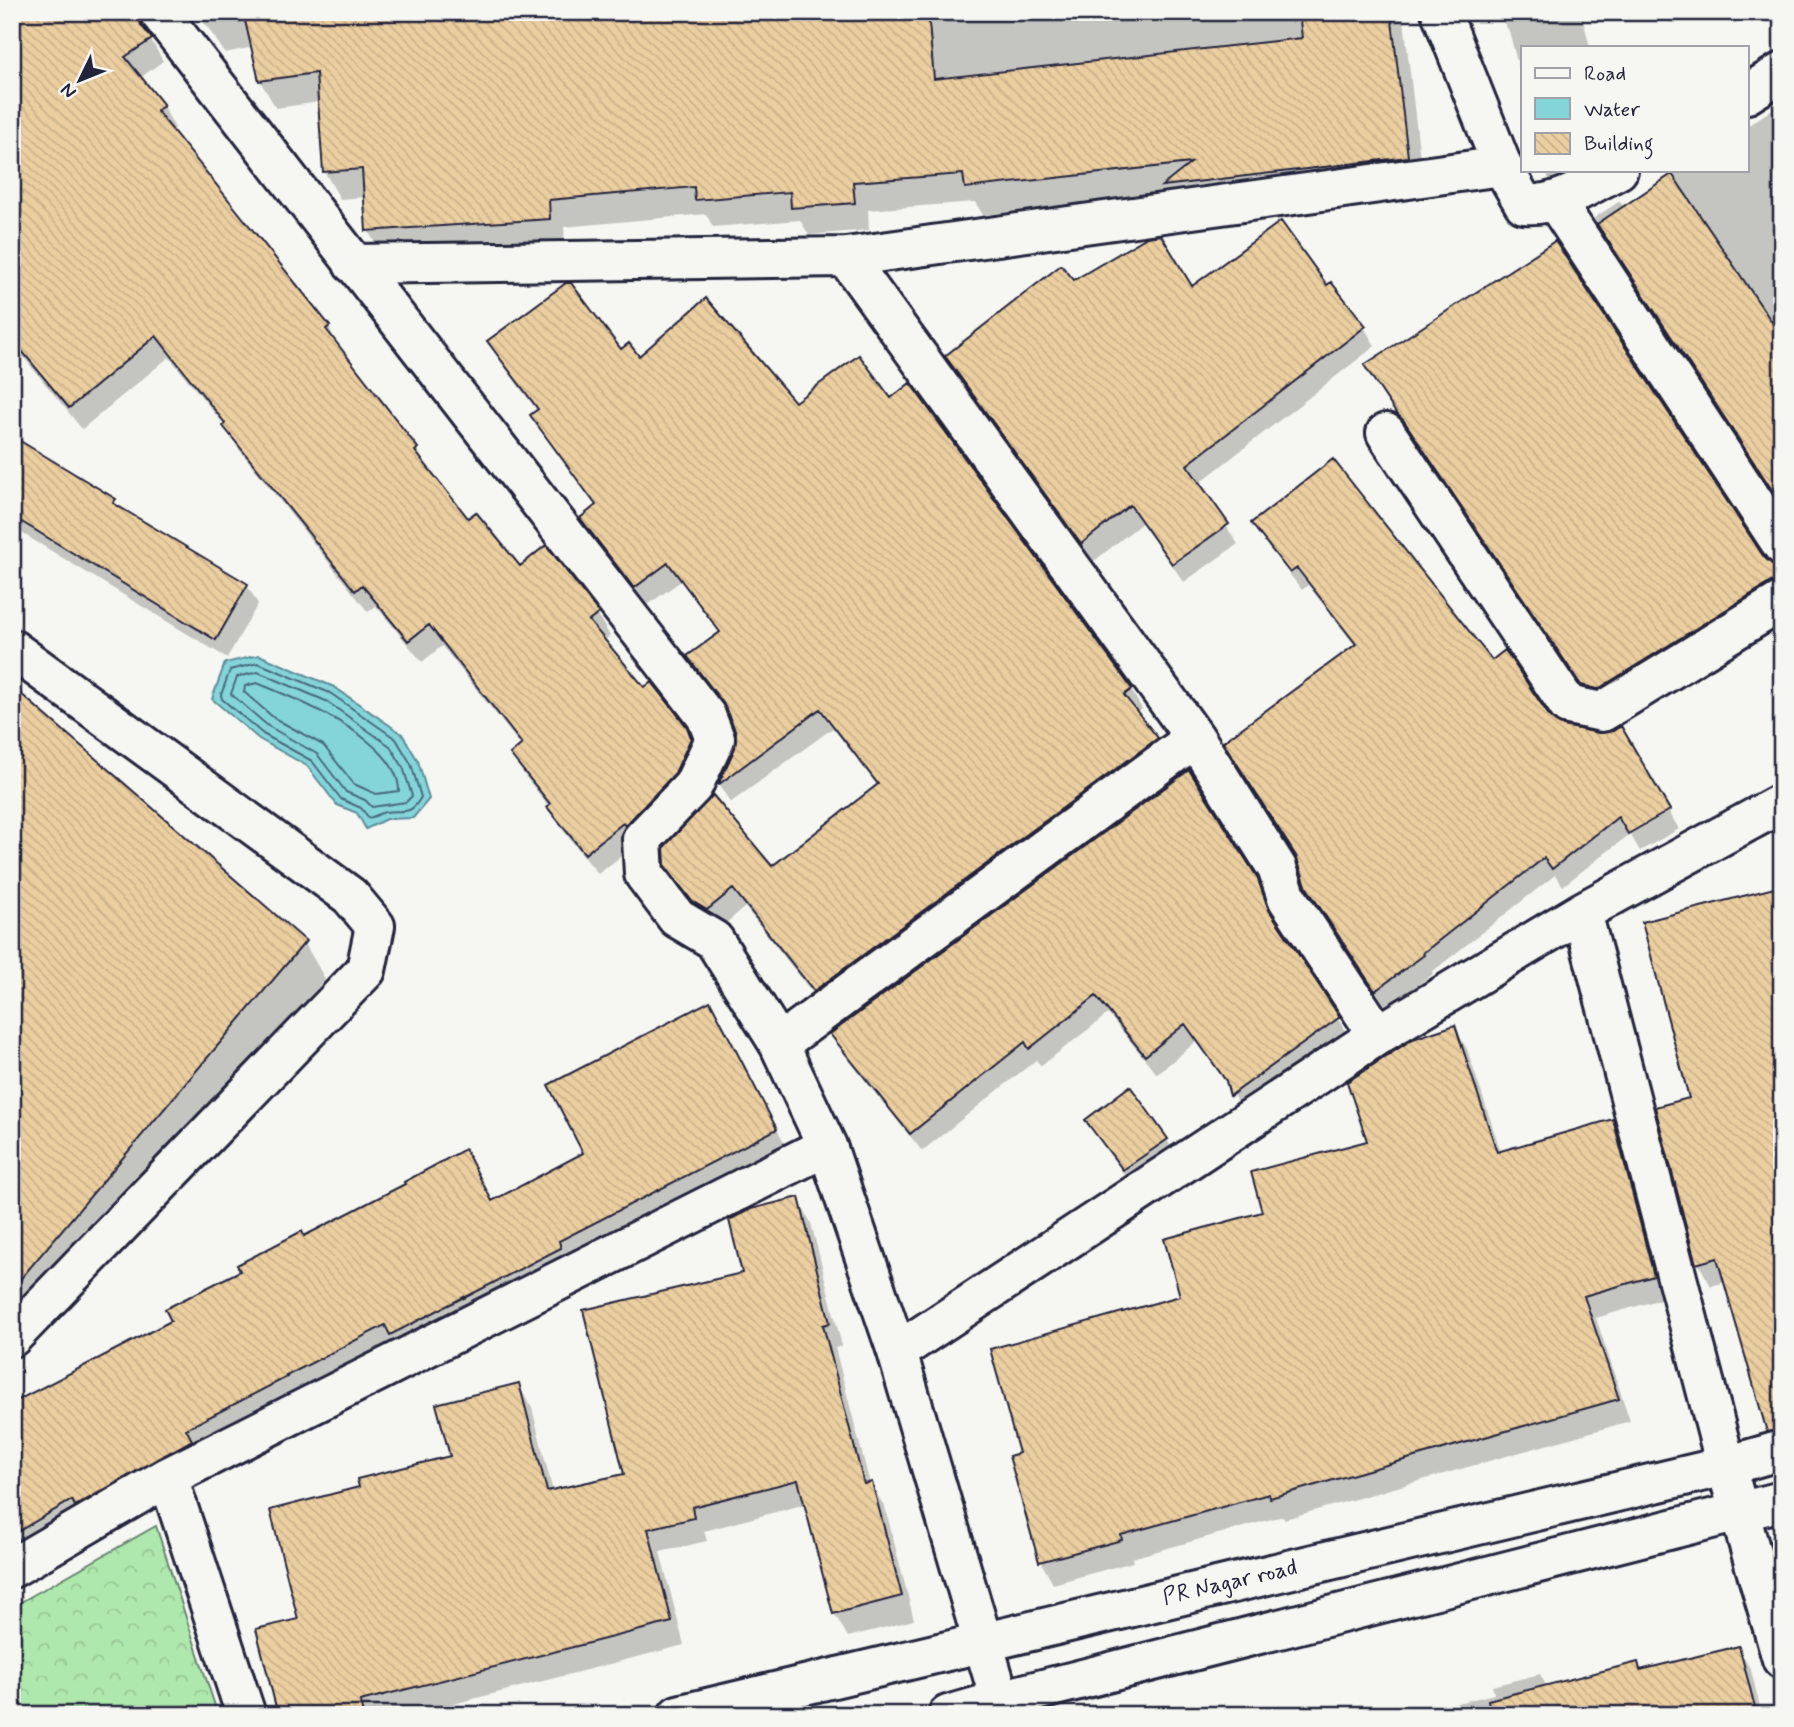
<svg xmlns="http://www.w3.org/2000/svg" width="1794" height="1727" font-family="Mynerve,sans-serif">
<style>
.forest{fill:url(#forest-crowns);stroke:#688574;stroke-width:2}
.water{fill:#84d5da;stroke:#5d8d9a;stroke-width:2}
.shadow{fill:#0003;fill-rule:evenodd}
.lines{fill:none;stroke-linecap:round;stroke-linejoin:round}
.shore{stroke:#496a7b;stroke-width:2}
.building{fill:url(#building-back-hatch);stroke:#22223b;stroke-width:2}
.minor-casing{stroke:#22223b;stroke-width:44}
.minor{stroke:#f6f6f2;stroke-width:38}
.labels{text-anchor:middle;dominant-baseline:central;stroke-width:5;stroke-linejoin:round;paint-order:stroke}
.street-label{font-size:23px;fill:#22223b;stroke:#f6f6f2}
</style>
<defs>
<pattern id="forest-crowns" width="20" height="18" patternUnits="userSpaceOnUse" patternTransform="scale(1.75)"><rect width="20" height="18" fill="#afe8ac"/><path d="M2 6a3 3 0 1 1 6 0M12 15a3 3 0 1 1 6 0" fill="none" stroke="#96c795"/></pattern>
<pattern id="building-back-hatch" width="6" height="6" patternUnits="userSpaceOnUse" patternTransform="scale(1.75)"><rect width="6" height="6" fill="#eccfa0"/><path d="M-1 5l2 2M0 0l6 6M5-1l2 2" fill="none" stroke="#cab18b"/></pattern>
</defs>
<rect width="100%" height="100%" fill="#f6f6f2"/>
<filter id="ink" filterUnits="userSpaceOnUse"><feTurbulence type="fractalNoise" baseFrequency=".0143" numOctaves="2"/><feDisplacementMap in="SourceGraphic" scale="14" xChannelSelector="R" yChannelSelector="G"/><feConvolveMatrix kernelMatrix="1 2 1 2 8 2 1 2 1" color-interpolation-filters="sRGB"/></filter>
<g filter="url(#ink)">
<path class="forest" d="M 156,1526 L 218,1715 L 12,1715 L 12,1607 Z"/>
<path class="water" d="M 259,655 L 334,687 L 402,734 L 418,761 L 429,799 L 413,818 L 386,819 L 366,829 L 357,813 L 337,805 L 307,766 L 259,739 L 212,699 L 225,663 Z"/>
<path class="shadow" d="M 12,12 L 151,40 L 163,61 L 140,78 L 163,106 L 175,128 L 171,132 L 329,327 L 340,350 L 417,449 L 429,471 L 468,520 L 519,569 L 597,614 L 610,636 L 603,641 L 643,690 L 685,728 L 699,751 L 637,844 L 598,874 L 562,829 L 549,807 L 525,776 L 512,754 L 522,747 L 442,646 L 422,662 L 376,606 L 368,612 L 238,448 L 226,427 L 169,357 L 82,429 L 12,343 Z
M 197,12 L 1403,12 L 1423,184 L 1170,195 L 983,215 L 975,202 L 868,210 L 869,230 L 809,235 L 800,220 L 713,227 L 706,214 L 564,227 L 565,246 L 384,258 L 368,231 L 365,197 L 340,199 L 324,171 L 320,102 L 276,108 L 260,81 L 253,47 L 225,53 Z
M 1497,12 L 1581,12 L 1590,47 L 1523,47 L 1523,85 L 1509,31 Z
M 1644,12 L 1682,12 L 1674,23 Z
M 1782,103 L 1782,506 L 1615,254 L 1594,218 L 1620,201 L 1624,208 L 1681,170 L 1747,170 L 1747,126 Z
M 1544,170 L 1621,170 L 1559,195 Z
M 1073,282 L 1191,289 L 1327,287 L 1364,327 L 1375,346 L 1198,484 L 1238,544 L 1184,582 L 1142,523 L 1093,562 L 958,375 L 947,356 Z
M 489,342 L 620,351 L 794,405 L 890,401 L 1131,690 L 1142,709 L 1136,713 L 1168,759 L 826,1010 L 745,907 L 719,929 L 705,921 L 679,886 L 667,866 L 772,868 L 878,787 L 833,728 L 730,803 L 720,785 L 737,748 L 737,731 L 730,714 L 700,676 L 689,656 L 720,634 L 681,581 L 646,606 L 593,538 L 582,518 L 596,507 L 544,435 L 533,415 L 538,412 L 500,361 Z
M 1366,366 L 1762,558 L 1782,574 L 1782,649 L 1772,631 L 1620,725 L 1604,722 L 1427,458 L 1419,450 ZM 1778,578 L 1778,582 L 1763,587 L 1762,583 Z
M 12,438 L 114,500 L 119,509 L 247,585 L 258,604 L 227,658 L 12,527 Z
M 1253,524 L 1491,663 L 1549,718 L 1562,728 L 1599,735 L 1613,733 L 1620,729 L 1679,829 L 1640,851 L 1630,834 L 1563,886 L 1555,875 L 1432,972 L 1433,974 L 1387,1008 L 1320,907 L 1356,647 L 1308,585 L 1302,590 L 1264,542 Z
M 12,688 L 304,942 L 325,979 L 46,1310 L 12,1328 Z
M 1256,878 L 1267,898 L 1277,925 L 1349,1036 L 1242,1113 L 1229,1086 L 1197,1041 L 1157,1074 L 1108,1014 L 1041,1066 L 1036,1060 L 922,1151 L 843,1053 L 832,1034 Z
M 723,1026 L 789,1152 L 12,1563 L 12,1405 L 174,1321 L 303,1238 L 492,1202 L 585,1154 Z
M 1454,1027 L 1467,1049 L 1501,1152 L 1612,1121 L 1625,1143 L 1665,1298 L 1596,1318 L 1630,1421 L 1285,1519 L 1283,1516 L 1132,1558 L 1133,1562 L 1053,1584 L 1041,1562 L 1011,1457 L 1021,1455 L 1182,1297 L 1264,1213 L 1369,1142 Z
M 1691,1099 L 1726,1282 L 1711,1286 L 1698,1263 Z
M 1088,1121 L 1167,1140 L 1178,1159 L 1135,1189 L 1099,1140 Z
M 798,1199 L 811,1223 L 842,1346 L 835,1348 L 870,1484 L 885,1507 L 914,1620 L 848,1637 L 834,1613 L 806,1504 L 704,1531 L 707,1541 L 660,1552 L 684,1645 L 410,1715 L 280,1715 L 300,1620 L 362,1488 L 452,1458 L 518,1385 L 532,1408 L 553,1492 L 626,1475 L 744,1274 Z
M 1738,1648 L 1751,1670 L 1762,1715 L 1408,1715 L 1494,1694 L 1492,1686 L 1540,1674 L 1547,1687 L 1637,1664 L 1642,1671 Z"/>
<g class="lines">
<path class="shore" d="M 258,663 L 330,693 L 396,739 L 411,764 L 421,797 C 410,817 404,809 385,812 C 380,813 374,817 369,818 L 361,808 L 341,799 L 312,761 L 263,734 L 222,699 L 221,695 L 230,670 Z
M 258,672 L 326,701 L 390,746 L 403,767 L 412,796 L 406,802 L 372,807 L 365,800 L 346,792 L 317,754 L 268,726 L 231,694 L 237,677 Z
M 257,683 C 297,699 399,740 399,791 L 376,794 L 354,784 L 323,745 L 274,718 L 244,692 L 245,686 Z"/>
</g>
<path class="building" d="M 12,12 L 138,12 L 141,25 L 152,39 L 125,57 L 164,105 L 157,111 L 330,326 L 326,329 L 418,448 L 415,451 L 468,518 L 476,512 L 520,566 L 546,545 L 599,613 L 589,621 L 644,687 L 652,682 L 687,727 L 691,738 L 675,773 L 625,826 L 623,823 L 585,854 L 547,807 L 550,804 L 510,754 L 522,744 L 429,625 L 408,641 L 362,585 L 355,591 L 223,426 L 225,423 L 156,336 L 69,408 L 12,339 Z
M 243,12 L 928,12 L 934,79 L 1302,38 L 1299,12 L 1391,12 L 1408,157 L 1162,186 L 1191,163 L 965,188 L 963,174 L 853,182 L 855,203 L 791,208 L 790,192 L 695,200 L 694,187 L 549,200 L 550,219 L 366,231 L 362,169 L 323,172 L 316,73 L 259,81 Z
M 1672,174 L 1782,337 L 1782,505 L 1597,224 Z
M 1281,221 L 1327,285 L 1331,282 L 1366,326 L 1187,465 L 1229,524 L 1172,564 L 1130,505 L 1081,544 L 945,356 L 1061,265 L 1074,280 L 1147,237 L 1161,235 L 1192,286 Z
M 1555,241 L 1764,557 L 1772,564 L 1782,567 L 1782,579 L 1771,582 L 1598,689 L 1581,685 L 1404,421 L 1396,413 L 1364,365 Z
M 566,283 L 571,283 L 621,349 L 629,343 L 639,356 L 706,298 L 795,402 L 859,355 L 891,398 L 910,383 L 1132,689 L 1124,695 L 1158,738 L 814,991 L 733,889 L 707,910 L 692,901 L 665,866 L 664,847 L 713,795 L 772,866 L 878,784 L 820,709 L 718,785 L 735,748 L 736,732 L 723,703 L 687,656 L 720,632 L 668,563 L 634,588 L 580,518 L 596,505 L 530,415 L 538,409 L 487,341 Z
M 12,436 L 116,499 L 113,503 L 248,584 L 216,640 L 12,516 Z
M 1333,459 L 1492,660 L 1505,650 L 1550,717 L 1563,726 L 1599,733 L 1613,731 L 1621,726 L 1670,810 L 1628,834 L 1618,817 L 1552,869 L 1544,858 L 1423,953 L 1424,955 L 1375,991 L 1307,888 L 1296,856 L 1223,742 L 1356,644 L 1297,568 L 1290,573 L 1251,523 Z
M 12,686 L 306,941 L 12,1289 Z
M 1189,770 L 1257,877 L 1269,910 L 1340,1017 L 1230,1096 L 1226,1081 L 1185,1024 L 1145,1056 L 1096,996 L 1029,1049 L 1025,1042 L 910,1134 L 830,1034 Z
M 1782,886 L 1782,1429 L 1767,1432 L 1717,1258 L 1696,1264 L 1655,1107 L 1689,1098 L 1642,922 Z
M 710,1001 L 777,1129 L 559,1241 L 561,1248 L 464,1298 L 464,1297 L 390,1335 L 385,1325 L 286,1376 L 287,1377 L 186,1429 L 192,1440 L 75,1506 L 72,1500 L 12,1535 L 12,1403 L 171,1321 L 165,1309 L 240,1271 L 237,1265 L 302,1231 L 304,1236 L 405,1184 L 404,1182 L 465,1149 L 492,1201 L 583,1153 L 548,1085 Z
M 1455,1025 L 1497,1152 L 1613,1119 L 1654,1276 L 1584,1296 L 1619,1399 L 1270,1498 L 1269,1494 L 1121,1535 L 1122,1540 L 1039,1562 L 1009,1456 L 1019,1453 L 990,1349 L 1180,1296 L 1164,1239 L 1262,1212 L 1251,1172 L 1367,1141 L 1347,1082 L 1413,1039 Z
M 1130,1086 L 1168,1139 L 1123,1170 L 1085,1120 Z
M 799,1197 L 830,1323 L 823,1325 L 864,1484 L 872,1482 L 902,1596 L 833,1614 L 798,1480 L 692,1507 L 694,1518 L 648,1529 L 672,1622 L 360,1701 L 363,1715 L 278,1715 L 256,1629 L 298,1619 L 270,1510 L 359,1487 L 357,1479 L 450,1456 L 436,1404 L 519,1383 L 547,1491 L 624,1474 L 583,1310 L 742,1273 L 729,1220 L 751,1209 Z
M 1739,1646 L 1757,1715 L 1490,1715 L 1488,1700 L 1638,1662 L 1640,1670 Z"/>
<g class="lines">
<g class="minor-casing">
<path id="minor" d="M 159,12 L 706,716 L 715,739 L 693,786 L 642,839 L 644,874 L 677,918 L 714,940 L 779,1044 L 827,1146 L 897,1352 L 1000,1700 L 1007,1715
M 1747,94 L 1782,72
M 1502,166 L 1524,204 C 1559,207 1588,185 1618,170
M 1556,202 L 1782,545
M 846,257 L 1195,738 L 1277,868 L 1287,898 L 1378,1035
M 353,264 L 846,257 L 1502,166 L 1441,12
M 1386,433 L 1568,705 L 1602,712 L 1782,601
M 12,649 L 350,896 L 375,926 L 366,970 L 12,1337
M 1582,912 L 1726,1466 L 1782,1659
M 779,1044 L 1195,738
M 897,1352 L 1378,1035 L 1582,912 L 1782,803
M 168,1477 L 246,1715
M 12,1568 L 168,1477 L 827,1146
M 678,1715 L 1726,1466 L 1782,1450
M 948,1715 L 1000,1700 L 1782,1501"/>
</g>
<use href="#minor" class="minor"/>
</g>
</g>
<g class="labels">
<g class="street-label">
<text transform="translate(1230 1583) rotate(-13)">PR Nagar road</text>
</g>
</g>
<rect width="1794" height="1727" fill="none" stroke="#f6f6f2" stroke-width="42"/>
<rect x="21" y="21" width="1752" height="1685" fill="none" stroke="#22223b" stroke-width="2.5" filter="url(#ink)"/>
<rect x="1521" y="46" width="228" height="126" fill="#f6f6f2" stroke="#a1a1a9" stroke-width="2"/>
<rect x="1535" y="68" width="35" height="10" fill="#f6f6f2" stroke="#a1a1a9" stroke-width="2"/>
<text x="1584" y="80" font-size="21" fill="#22223b">Road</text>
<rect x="1535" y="98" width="35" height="21" fill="#84d5da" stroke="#a1a1a9" stroke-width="2"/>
<text x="1584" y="116" font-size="21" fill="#22223b">Water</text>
<rect x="1535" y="133" width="35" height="21" fill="url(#building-back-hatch)" stroke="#a1a1a9" stroke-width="2"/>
<text x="1584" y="150" font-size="21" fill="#22223b">Building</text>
<g transform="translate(80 80) rotate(227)" stroke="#f6f6f2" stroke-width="5" paint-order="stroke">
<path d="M0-5L12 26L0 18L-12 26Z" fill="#22223b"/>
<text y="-10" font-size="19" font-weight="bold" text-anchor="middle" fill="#22223b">N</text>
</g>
</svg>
